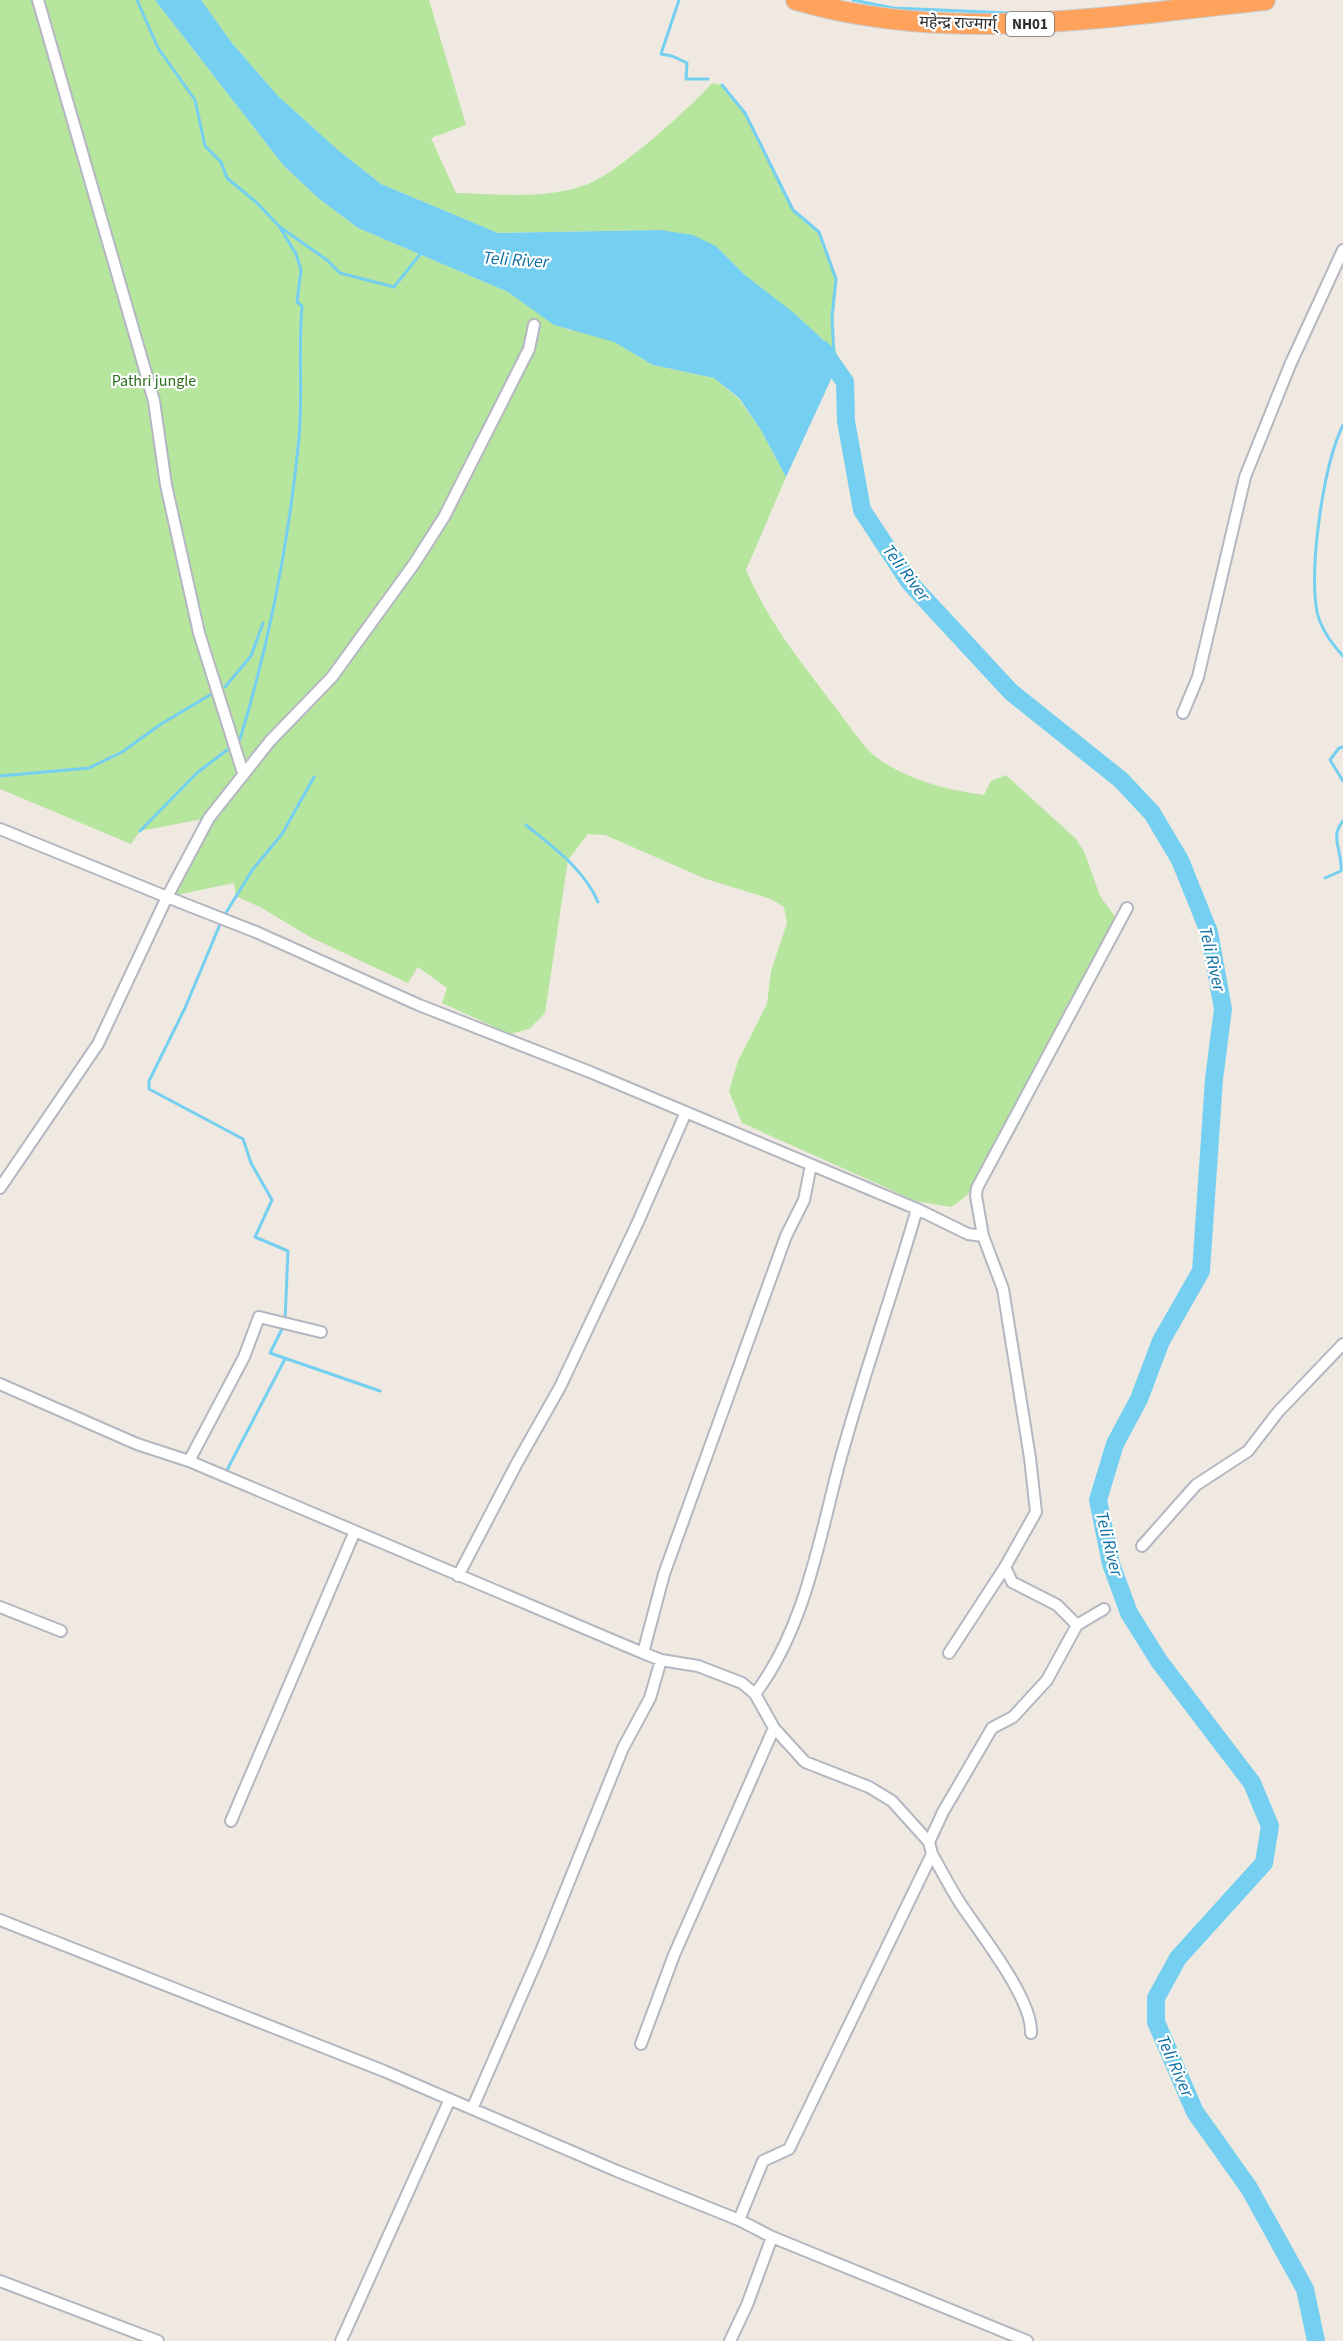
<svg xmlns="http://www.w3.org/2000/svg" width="1343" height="2341" font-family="'Source Sans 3','Noto Sans Devanagari',sans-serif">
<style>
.green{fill:#b6e59e}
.water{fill:#75cff0}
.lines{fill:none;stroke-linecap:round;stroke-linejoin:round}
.stream{stroke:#75cff0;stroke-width:3}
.river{stroke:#75cff0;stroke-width:18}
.street-casing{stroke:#b4b7c1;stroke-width:14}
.highway-casing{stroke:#c9c9c9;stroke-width:22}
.street{stroke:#fff;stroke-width:10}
.highway{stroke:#ffa35c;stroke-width:20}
.labels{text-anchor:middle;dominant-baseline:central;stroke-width:4.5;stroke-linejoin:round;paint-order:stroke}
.shield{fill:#fff;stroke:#6d6d6d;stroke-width:1.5}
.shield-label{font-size:15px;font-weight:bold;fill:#2e2e2e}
.street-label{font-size:16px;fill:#2e2e2e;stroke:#fff}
.park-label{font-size:16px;fill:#2c6e1b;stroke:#fff}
.water-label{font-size:18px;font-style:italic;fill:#0d6fa3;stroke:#fff}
</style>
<rect width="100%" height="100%" fill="#efe9e1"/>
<path class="green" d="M 0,0 L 155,0 L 283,165 L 318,198 L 358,228 L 508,292 L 568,330 L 583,331 L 614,342 L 653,365 L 714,378 L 738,398 L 761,430 L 786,477 L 746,570 C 773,632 808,670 847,723 C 858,737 865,750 880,760 C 911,781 948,790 984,795 L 991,781 L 1006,775 L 1075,838 L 1084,851 L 1100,896 L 1114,915 L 1116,937 L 1014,1134 C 998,1160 978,1191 951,1207 L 916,1201 L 742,1123 L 729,1091 L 738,1061 L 767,1004 L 771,971 L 787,923 L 784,907 L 771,899 L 706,879 L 605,835 L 588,834 L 568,860 L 545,1013 L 529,1029 L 510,1034 L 442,1003 L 447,988 L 418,967 L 408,983 L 310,937 L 262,908 L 236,896 L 234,883 L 167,897 L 208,818 L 140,831 L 131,844 L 0,789 Z
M 201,0 L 429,0 L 466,125 L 431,138 L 456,193 C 498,194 547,200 588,184 C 619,172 689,109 712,83 L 722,85 L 745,113 L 793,210 L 819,232 L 837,280 L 832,336 L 839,362 L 821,338 L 745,275 L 716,246 L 660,230 L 498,233 L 381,184 L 338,150 L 278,96 L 232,43 Z"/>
<path class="water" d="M 155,0 L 201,0 L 232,43 L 278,96 L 338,150 L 381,184 L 498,233 L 660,230 L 693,235 L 716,246 L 745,275 L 794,313 L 821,338 L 839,362 L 786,477 L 761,430 L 739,398 L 714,378 L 653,365 L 614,342 L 554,325 L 508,292 L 358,228 L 318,198 L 283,165 Z"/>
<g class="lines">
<path class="stream" d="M 137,0 L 158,48 L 195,100 L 205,146 L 221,162 L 227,178 L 256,202 L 279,226 L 296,254 L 301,270 L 297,302 L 302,306 C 298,350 303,394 299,438 C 289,540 270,641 240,739
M 679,0 L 661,54 L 672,56 L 687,63 L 686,79 L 708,79
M 853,0 L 893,8 L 1009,13
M 722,85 L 745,113 L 793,210 L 819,232 L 836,279 L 832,317 L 834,354
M 280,227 L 327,260 L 340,273 L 394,287 L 422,252
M 1343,425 C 1323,466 1309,567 1317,612 C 1321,629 1332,644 1343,656
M 225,687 L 251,656 L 263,623
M 1343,747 L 1339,748 L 1330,760 L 1343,781
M 0,776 L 89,768 L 122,752 L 161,724 L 210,695
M 526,825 C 553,847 584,869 598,902
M 140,831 L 198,772 L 231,747
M 1325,878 L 1341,871 C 1343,852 1329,837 1343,821
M 224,916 L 253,869 L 282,834 L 314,777
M 221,922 L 185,1008 L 149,1081 L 149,1089 L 243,1139 L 251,1163 L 272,1200 L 255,1237 L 288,1251 L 285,1321
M 283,1327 L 270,1353 L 380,1391
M 227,1470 L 285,1359"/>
<path class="river" d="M 822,349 L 845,382 L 846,421 L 862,510 L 910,583 L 1011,692 L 1121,780 L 1152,813 L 1180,860 L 1209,932 L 1223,1009 L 1214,1079 L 1201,1271 L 1161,1341 L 1139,1399 L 1115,1444 L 1098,1500 L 1111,1564 L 1129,1613 L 1159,1661 L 1252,1783 L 1270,1826 L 1264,1863 L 1178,1958 L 1156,1998 L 1156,2022 L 1195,2112 L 1249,2188 L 1305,2289 L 1316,2341"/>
<g class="street-casing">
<path id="street" d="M 38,0 L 154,401 L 166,485 L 199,633 L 243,773
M 534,325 L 529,349 L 444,517 L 414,564 L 332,677 L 270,741 L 209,818 L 167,897 L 256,932 L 419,1005 L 590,1072 L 917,1209 L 968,1234 L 983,1236 L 976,1196 L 977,1188 L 1127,908
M 1183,713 L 1198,677 L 1245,477 L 1290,365 L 1343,250
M 0,829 L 167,897 L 98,1044 L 0,1188
M 983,1236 L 1003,1289 L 1030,1458 L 1036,1512 L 1005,1567 L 1012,1582 L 1057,1605 L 1077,1625
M 0,1384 L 137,1444 L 189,1461 L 643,1653 L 661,1660 L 698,1666 L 742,1683 L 755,1694 L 774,1728 L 805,1762 L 869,1787 L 892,1801 L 929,1842 L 932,1854 L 789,2149 L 763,2161 L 739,2220
M 189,1461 L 244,1357 L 259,1317 L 321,1332
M 1142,1546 L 1196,1485 L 1248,1451 L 1278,1412 L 1343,1344
M 458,1576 L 517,1463 L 560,1387 L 638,1222 L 686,1112
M 0,1607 L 61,1631
M 643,1653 L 664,1574 L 786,1236 L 804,1200 L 811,1165
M 949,1653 L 1005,1567
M 755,1694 C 805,1628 819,1540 840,1461 C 863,1376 893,1293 917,1209
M 231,1821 L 355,1531
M 929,1842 L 943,1812 L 992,1728 L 1013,1717 L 1047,1680 L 1077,1625 L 1104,1609
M 932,1854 C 941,1870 950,1887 960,1903 C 979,1932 1033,1999 1031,2033
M 0,1920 L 384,2071 L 617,2171 L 739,2220 L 772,2237 L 1027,2341
M 641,2044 L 674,1955 L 774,1728
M 472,2109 L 541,1951 L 623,1748 L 650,1698 L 661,1660
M 0,2281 L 158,2341
M 341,2341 L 450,2099
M 730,2341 L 747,2305 L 772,2237"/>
</g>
<g class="highway-casing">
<path id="highway" d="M 796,0 C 949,45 1110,16 1265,0"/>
</g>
<use href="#street" class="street"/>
<use href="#highway" class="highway"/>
</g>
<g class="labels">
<rect class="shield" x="1006" y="12" width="48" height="24" rx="4.5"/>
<g class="shield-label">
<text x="1030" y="24">NH01</text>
</g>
<g class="street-label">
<text transform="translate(958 23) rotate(2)">महेन्द्र राज्मार्ग्</text>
</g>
<g class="park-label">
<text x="154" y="381">Pathri jungle</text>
</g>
<g class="water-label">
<text transform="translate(516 260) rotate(4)">Teli River</text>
<text transform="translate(906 573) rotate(53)">Teli River</text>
<text transform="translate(1212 959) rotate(77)">Teli River</text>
<text transform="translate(1109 1544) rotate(76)">Teli River</text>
<text transform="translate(1175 2066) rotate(66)">Teli River</text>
</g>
</g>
</svg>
